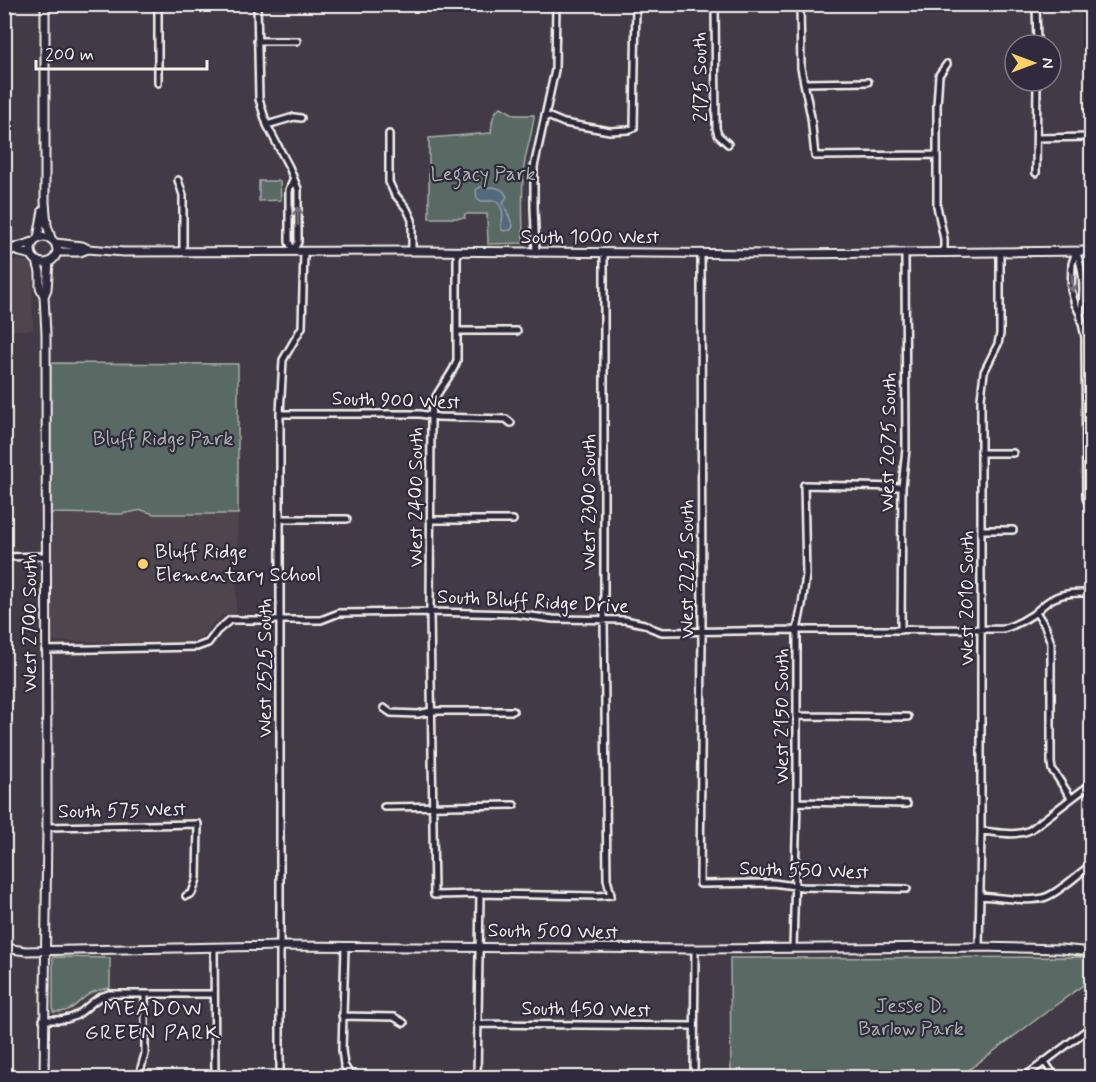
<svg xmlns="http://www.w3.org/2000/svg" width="1096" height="1082" font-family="Mynerve,sans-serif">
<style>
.built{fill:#4f454d}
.green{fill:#586a63;stroke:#a6aea6;stroke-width:1.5}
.water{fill:#52697d;stroke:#939fa8;stroke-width:1.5}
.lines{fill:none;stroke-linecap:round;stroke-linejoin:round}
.street-casing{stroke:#f4f1e8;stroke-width:10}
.secondary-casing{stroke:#f4f1e8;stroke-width:11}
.street{stroke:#2f2a3d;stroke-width:5}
.secondary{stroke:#2f2a3d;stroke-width:7}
.oneway{stroke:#747079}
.poi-dot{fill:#ffd166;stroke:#2f2a3d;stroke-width:2}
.labels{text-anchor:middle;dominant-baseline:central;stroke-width:4.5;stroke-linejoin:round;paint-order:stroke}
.street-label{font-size:20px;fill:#f4f1e8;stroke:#2f2a3d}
.park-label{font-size:20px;fill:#aeb4ac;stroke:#2f2a3d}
.poi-label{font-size:20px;fill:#f4f1e8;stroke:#2f2a3d;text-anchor:start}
.neighbourhood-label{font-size:21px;letter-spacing:1.5px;fill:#f4f1e8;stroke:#2f2a3d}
</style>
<rect width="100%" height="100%" fill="#423a46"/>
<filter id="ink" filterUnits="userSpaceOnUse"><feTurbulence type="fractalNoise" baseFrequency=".0167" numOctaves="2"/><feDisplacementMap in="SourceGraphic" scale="12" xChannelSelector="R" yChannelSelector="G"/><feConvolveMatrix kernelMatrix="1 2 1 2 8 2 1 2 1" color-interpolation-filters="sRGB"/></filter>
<g filter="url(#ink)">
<path class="built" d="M 4,259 L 31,261 L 33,264 L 33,330 L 5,330 Z
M 136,510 L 142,510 L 154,514 L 238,514 L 236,615 L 224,615 L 220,618 L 213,623 L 203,637 L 192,643 L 50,641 L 50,513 L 120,514 Z"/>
<path class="green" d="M 501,107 L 515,115 L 534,115 C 533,133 526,149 524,167 C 521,192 523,218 523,243 L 488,244 L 487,214 L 465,214 L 465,218 L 429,218 L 429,138 L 491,133 C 492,124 492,112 501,107 Z
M 259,181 L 280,181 L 281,200 L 259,201 Z
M 48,363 L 238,364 L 238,514 L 154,514 L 142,510 L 121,514 L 50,513 Z
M 53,957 L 110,958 L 110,988 C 103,989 97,990 91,993 C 75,1002 75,1013 53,1012 Z
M 1089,957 L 1091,965 L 1091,979 L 959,1077 L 731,1077 L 730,958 Z"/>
<path class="water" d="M 480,187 C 491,187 502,185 507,197 L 503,202 L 513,226 L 511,230 L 503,231 L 501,227 C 503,217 505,209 496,201 L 481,201 L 477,198 L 476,190 Z"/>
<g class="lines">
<g class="street-casing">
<path id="street" d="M 158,4 L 158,83
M 257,4 L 259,99 L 267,125 L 289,167 L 298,189 L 298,242 L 293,251
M 715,4 L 716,128 L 718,135 L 728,144
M 800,4 L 801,68 L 811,117 L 815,156 L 937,155
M 1036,4 L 1037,45
M 257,41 L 297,41
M 805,83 L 868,82
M 545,115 L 564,123 L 610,131 L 628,130 L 634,128 L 636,4
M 267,125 L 294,117 L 301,118
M 389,134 L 389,182 L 394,193 L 407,209 L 412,220 L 412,251
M 1037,138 L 1092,137
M 1036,173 L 1037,81
M 178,180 L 183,195 L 183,252
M 293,180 L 289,190 L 289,242 L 293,251
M 1076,251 L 1072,264 L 1071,290 L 1075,304 L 1080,314 L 1085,337 L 1086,498 L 1088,503 L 1092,507
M 1076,251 C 1084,270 1084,293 1081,312
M 457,252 L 457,361 C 449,383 432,391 431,417 L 430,612 L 434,895 L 480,894 L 597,896 L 611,895 L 607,879 L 604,620 L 604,253
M 536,253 L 534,207 L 534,167 L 555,70 L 556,4
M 944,253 L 944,239 L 937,206 L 937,106 L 939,75 L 947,64
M 701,254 L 702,636 L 700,884 L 773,883 L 802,887 L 907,889
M 458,331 L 517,331
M 280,414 L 420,414 L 438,417 L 506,419 L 511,423
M 982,453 L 1013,453
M 280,519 L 347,519
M 430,520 L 513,520
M 982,530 L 1013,530
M 4,557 L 46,556
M 1036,612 L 1045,626 L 1051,643 L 1051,763 L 1052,770 L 1056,775 L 1071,798
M 901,630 L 902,487 L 906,449 L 905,254
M 45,650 L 197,647 L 208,643 L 217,631 L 230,620 L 321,620 L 339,613 L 430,612 L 516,614 L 553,619 L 625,620 L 644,624 L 651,628 L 662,632 L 797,630 L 1003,629 C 1013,626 1023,621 1032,615 C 1040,609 1045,602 1054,598 C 1066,592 1079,593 1092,593
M 384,708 L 391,713 L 418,714 L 432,711 L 513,711
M 798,716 L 908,717
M 797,802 L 907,804
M 384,807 L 514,805
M 47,827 L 198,824 L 197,879 L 192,893 L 186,896
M 981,831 C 997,832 1015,837 1030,830 L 1092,783
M 980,896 C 997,897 1031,903 1046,897 C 1060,892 1079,873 1092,864
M 214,947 L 215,1078
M 345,947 L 342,1050 L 344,1065 L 352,1078
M 979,947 L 981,831 L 981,398 L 984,372 L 998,344 L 1000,334 L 1000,252
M 793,948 L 797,802 L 797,630 L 802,605 L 806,575 L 804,485 L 902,487
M 342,1016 L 394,1017 L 404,1023
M 43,1020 C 55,1020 67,1021 77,1015 C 89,1007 94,998 109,994 L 214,994
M 477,1024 L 694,1026
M 1044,1061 L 1056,1078
M 141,1068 L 145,1054 L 145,994
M 280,1078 L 280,414 L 283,360 L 302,327 L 304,251
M 477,1078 L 480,894
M 694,1078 L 695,949
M 1023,1078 L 1092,1026"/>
</g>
<g class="secondary-casing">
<path id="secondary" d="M 45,4 L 45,202 L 47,225 L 51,238
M31 250a13 13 0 1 1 26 0a13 13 0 1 1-26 0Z
M 38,238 L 43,210
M 56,243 L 82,246 L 88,249 L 124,252 L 412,251 L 783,254 L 1092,251
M 4,249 L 11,249 L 33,242
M 11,249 L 20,252 L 32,255
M 57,252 L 80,252 L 88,249
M 37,261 L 40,272 L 40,287 L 44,296 L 46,334 L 47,827 L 44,1078
M 44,296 L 47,289 L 49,262
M 4,948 L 26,951 L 281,946 L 695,949 L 979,947 L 1061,949 L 1092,952"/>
</g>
<use href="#street" class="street"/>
<use href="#secondary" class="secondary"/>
</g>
<defs><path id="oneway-shaft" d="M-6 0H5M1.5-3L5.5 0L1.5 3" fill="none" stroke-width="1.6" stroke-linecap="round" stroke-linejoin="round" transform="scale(1.5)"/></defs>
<g class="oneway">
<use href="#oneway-shaft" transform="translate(298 216) rotate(-90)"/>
<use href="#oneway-shaft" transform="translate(1072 283) rotate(88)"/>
</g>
</g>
<circle class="poi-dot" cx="143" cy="564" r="6"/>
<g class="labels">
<g class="street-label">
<text transform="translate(701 77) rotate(-91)">2175 South</text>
<text x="590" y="237">South 1000 West</text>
<text transform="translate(396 401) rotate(2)">South 900 West</text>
<text transform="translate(889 442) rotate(-89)">West 2075 South</text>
<text transform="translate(416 497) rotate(-90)">West 2400 South</text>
<text transform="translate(589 502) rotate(-90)">West 2300 South</text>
<text transform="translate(687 569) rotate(-90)">West 2225 South</text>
<text transform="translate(967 598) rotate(-90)">West 2010 South</text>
<text transform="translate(533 602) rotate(3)">South Bluff Ridge Drive</text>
<text transform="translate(30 623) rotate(-90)">West 2700 South</text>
<text transform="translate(265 668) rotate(-90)">West 2525 South</text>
<text transform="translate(782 716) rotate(-90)">West 2150 South</text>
<text transform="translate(122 811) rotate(-1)">South 575 West</text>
<text transform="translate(804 871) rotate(2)">South 550 West</text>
<text transform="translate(553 932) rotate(1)">South 500 West</text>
<text transform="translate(586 1010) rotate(1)">South 450 West</text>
</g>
<g class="park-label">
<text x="483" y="174">Legacy Park</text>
<text x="163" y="439">Bluff Ridge Park</text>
<text x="911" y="1006">Jesse D.<tspan x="911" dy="23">Barlow Park</tspan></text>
</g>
<g class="poi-label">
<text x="155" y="552">Bluff Ridge<tspan x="155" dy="23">Elementary School</tspan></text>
</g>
<g class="neighbourhood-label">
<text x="153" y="1009">MEADOW<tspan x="153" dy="24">GREEN PARK</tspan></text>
</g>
</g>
<rect width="1096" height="1082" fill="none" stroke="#2f2a3d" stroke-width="24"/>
<rect x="12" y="12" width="1072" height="1058" fill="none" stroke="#f4f1e8" stroke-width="2" filter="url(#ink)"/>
<g transform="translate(1033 63) rotate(90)"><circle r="28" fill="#2f2a3d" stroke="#7e7a81" stroke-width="1.5"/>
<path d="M0-4.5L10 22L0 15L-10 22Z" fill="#ffd166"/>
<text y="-9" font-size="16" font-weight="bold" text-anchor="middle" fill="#f4f1e8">N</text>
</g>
<path d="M36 60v9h171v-9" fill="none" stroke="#f4f1e8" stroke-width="3"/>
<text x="45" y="60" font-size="18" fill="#f4f1e8" stroke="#2f2a3d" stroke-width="4.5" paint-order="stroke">200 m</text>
</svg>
